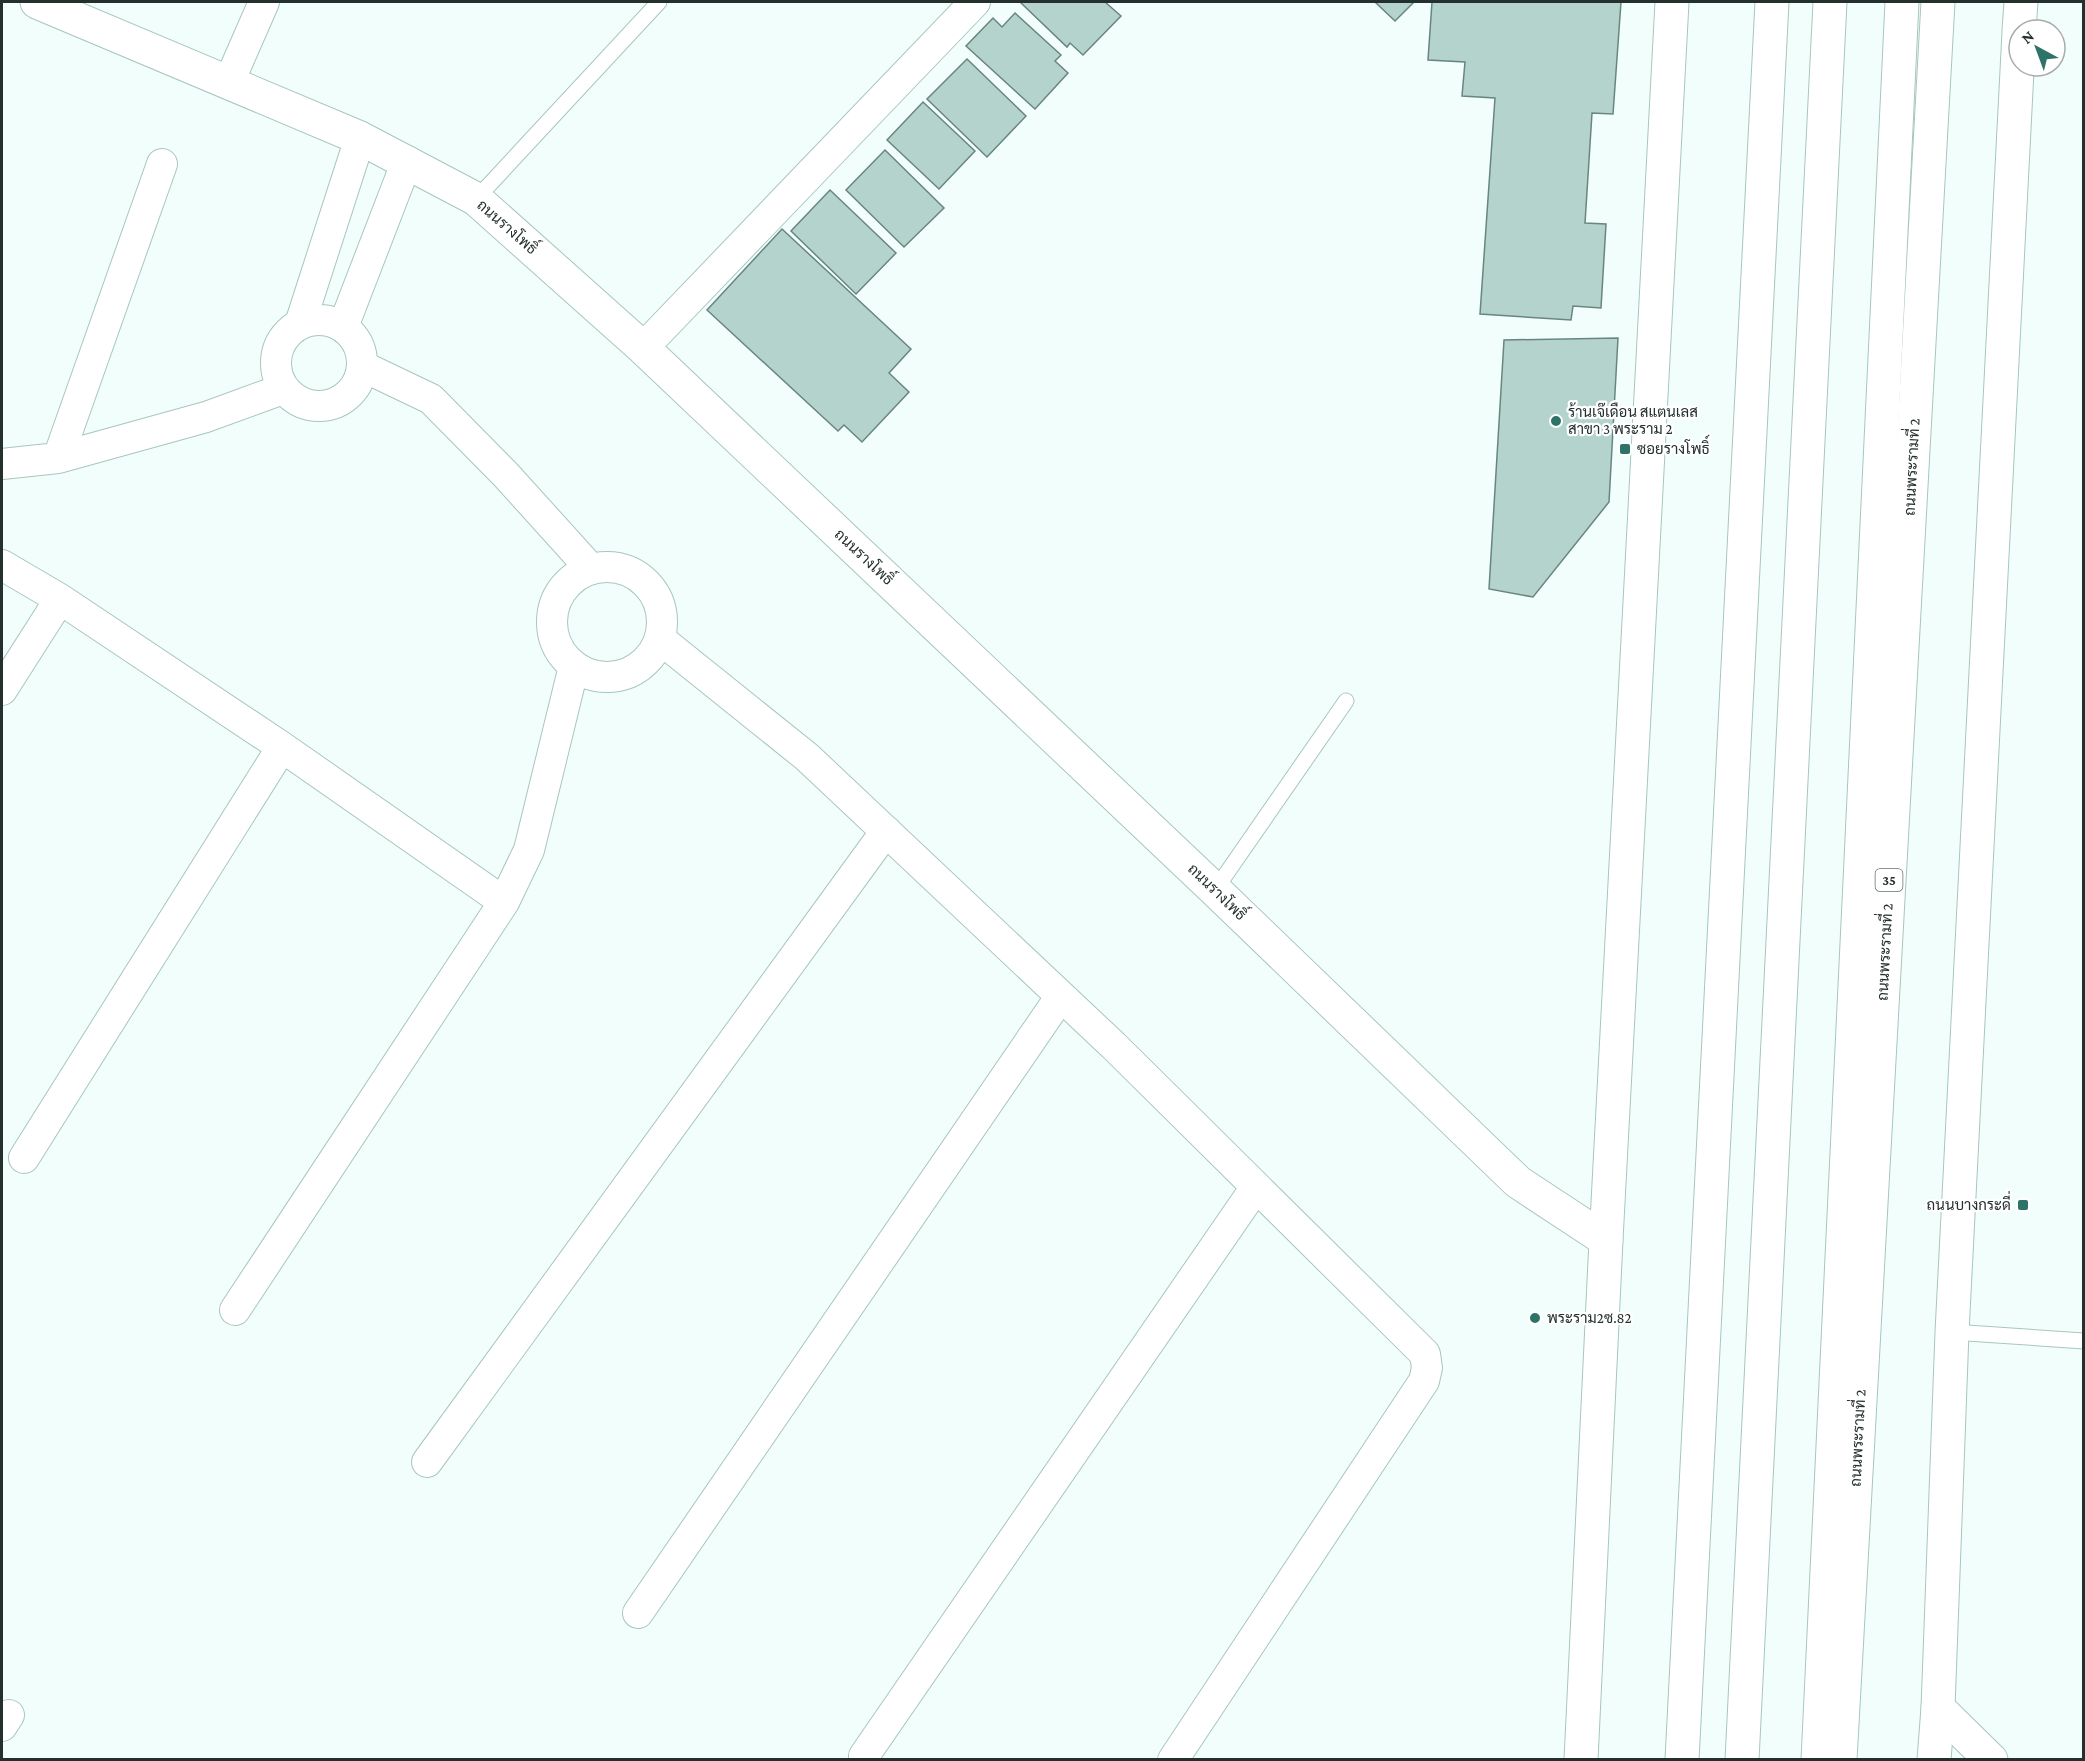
<svg xmlns="http://www.w3.org/2000/svg" width="2085" height="1761" font-family="'Crimson Pro',Sarabun,serif">
<style>
.building{fill:#b3d3cc;stroke:#68867f;stroke-width:1.5}
.lines{fill:none;stroke-linecap:round;stroke-linejoin:round}
.service-casing{stroke:#a7c6bf;stroke-width:17}
.minor-casing{stroke:#a7c6bf;stroke-width:32}
.tertiary-casing{stroke:#a7c6bf;stroke-width:35}
.secondary-casing{stroke:#a7c6bf;stroke-width:35}
.trunk-casing{stroke:#a7c6bf;stroke-width:35}
.motorway-casing{stroke:#a7c6bf;stroke-width:35}
.service{stroke:#fff;stroke-width:15}
.minor{stroke:#fff;stroke-width:30}
.tertiary{stroke:#fff;stroke-width:33}
.secondary{stroke:#fff;stroke-width:33}
.trunk{stroke:#fff;stroke-width:33}
.motorway{stroke:#fff;stroke-width:33}
.poi-dot{fill:#2e7367;stroke:#fff;stroke-width:2}
.labels{text-anchor:middle;dominant-baseline:central;stroke-width:4.5;stroke-linejoin:round;paint-order:stroke}
.shield{fill:#fff;stroke:#666e6d;stroke-width:1.5}
.shield-label{font-size:14px;font-weight:bold;fill:#24302e}
.street-label{font-size:15px;fill:#24302e;stroke:#fff}
.poi-label{font-size:15px;fill:#24302e;stroke:#fff;text-anchor:start}
</style>
<rect width="100%" height="100%" fill="#f2fefb"/>
<path class="building" d="M 1020,2 L 1105,2 L 1121,16 L 1083,55 L 1070,43 L 1067,47 Z
M 1375,2 L 1414,2 L 1395,21 Z
M 1432,2 L 1621,2 L 1613,114 L 1592,113 L 1585,223 L 1606,224 L 1601,308 L 1573,306 L 1571,320 L 1480,314 L 1495,98 L 1462,96 L 1465,62 L 1428,60 Z
M 1015,13 L 1061,55 L 1055,61 L 1068,73 L 1035,109 L 966,46 L 993,18 L 1002,27 Z
M 967,59 L 1026,116 L 987,157 L 927,99 Z
M 923,102 L 975,151 L 939,189 L 887,140 Z
M 885,150 L 944,208 L 904,247 L 846,190 Z
M 830,190 L 896,253 L 856,294 L 791,231 Z
M 782,229 L 911,349 L 889,373 L 909,392 L 862,442 L 844,425 L 838,431 L 707,310 Z
M 1618,338 L 1609,502 L 1533,597 L 1489,589 L 1504,340 Z"/>
<g class="lines">
<g class="service-casing">
<path id="service" d="M 476,199 L 659,2
M 1215,890 L 1346,701
M 1952,1332 L 2084,1341"/>
</g>
<g class="minor-casing">
<path id="minor" d="M 229,82 L 264,2
M276 363a43 43 0 1 1 86 0a43 43 0 1 1-86 0Z
M 300,324 L 360,138
M 343,327 L 407,161
M 643,348 L 975,2
M 362,366 L 431,399 L 506,475 L 591,569
M 58,458 L 162,164
M 2,464 L 58,458 L 206,417 L 283,389
M 2,565 L 60,599 L 282,747 L 504,902
M552 622a55 55 0 1 1 110 0a55 55 0 1 1-110 0Z
M 660,639 L 807,757 L 1114,1046 L 1425,1354 L 1427,1368 L 1424,1381 L 1173,1760
M 2,690 L 60,599
M 24,1158 L 282,747
M 235,1310 L 504,902 L 529,850 L 574,666
M 427,1462 L 886,831
M 638,1613 L 1061,996
M 2,1726 L 9,1715
M 864,1756 L 1256,1187"/>
</g>
<g class="tertiary-casing">
<path id="tertiary" d="M 37,2 L 360,138 L 476,199 L 643,348 L 1215,890 L 1518,1182 L 1606,1240
M 1938,1708 L 1991,1760"/>
</g>
<g class="secondary-casing">
<path id="secondary" d="M 2019,30 L 2021,2
M 1581,1760 L 1606,1240 L 1672,2
M 1934,1760 L 1938,1708 L 1952,1332 L 2019,32"/>
</g>
<g class="trunk-casing">
<path id="trunk" d="M 1682,1760 L 1772,2
M 1840,1760 L 1938,2"/>
</g>
<g class="motorway-casing">
<path id="motorway" d="M 1742,1760 L 1830,2
M 1818,1760 L 1902,2"/>
</g>
<use href="#service" class="service"/>
<use href="#minor" class="minor"/>
<use href="#tertiary" class="tertiary"/>
<use href="#secondary" class="secondary"/>
<use href="#trunk" class="trunk"/>
<use href="#motorway" class="motorway"/>
</g>
<g class="poi-dot">
<circle cx="1556" cy="421" r="6"/>
<rect x="1619" y="443" width="12" height="12" rx="3"/>
<rect x="2017" y="1199" width="12" height="12" rx="3"/>
<circle cx="1535" cy="1318" r="6"/>
</g>
<g class="labels">
<rect class="shield" x="1875.5" y="869" width="27" height="22" rx="4.5"/>
<g class="shield-label">
<text x="1889" y="880">35</text>
</g>
<g class="street-label">
<text transform="translate(507 227) rotate(41)">ถนนรางโพธิ์</text>
<text transform="translate(1912 467) rotate(-87)">ถนนพระรามที่ 2</text>
<text transform="translate(864 557) rotate(43)">ถนนรางโพธิ์</text>
<text transform="translate(1217 892) rotate(44)">ถนนรางโพธิ์</text>
<text transform="translate(1885 952) rotate(-87)">ถนนพระรามที่ 2</text>
<text transform="translate(1858 1438) rotate(-87)">ถนนพระรามที่ 2</text>
</g>
<g class="poi-label">
<text x="1568" y="412">ร้านเจ๊เดือน สแตนเลส<tspan x="1568" dy="17">สาขา 3 พระราม 2</tspan></text>
<text x="1637" y="449">ซอยรางโพธิ์</text>
<text x="2011" y="1205" text-anchor="end">ถนนบางกระดี่</text>
<text x="1547" y="1318">พระราม2ซ.82</text>
</g>
</g>
<rect width="2085" height="1761" fill="none" stroke="#24302e" stroke-width="6"/>
<g transform="translate(2037 48) rotate(319)"><circle r="28" fill="#ffffff" stroke="#a7acab" stroke-width="1.5"/>
<path d="M0-4.5L10 22L0 15L-10 22Z" fill="#2e7367"/>
<text y="-9" font-size="16" font-weight="bold" text-anchor="middle" fill="#24302e">N</text>
</g>
</svg>
